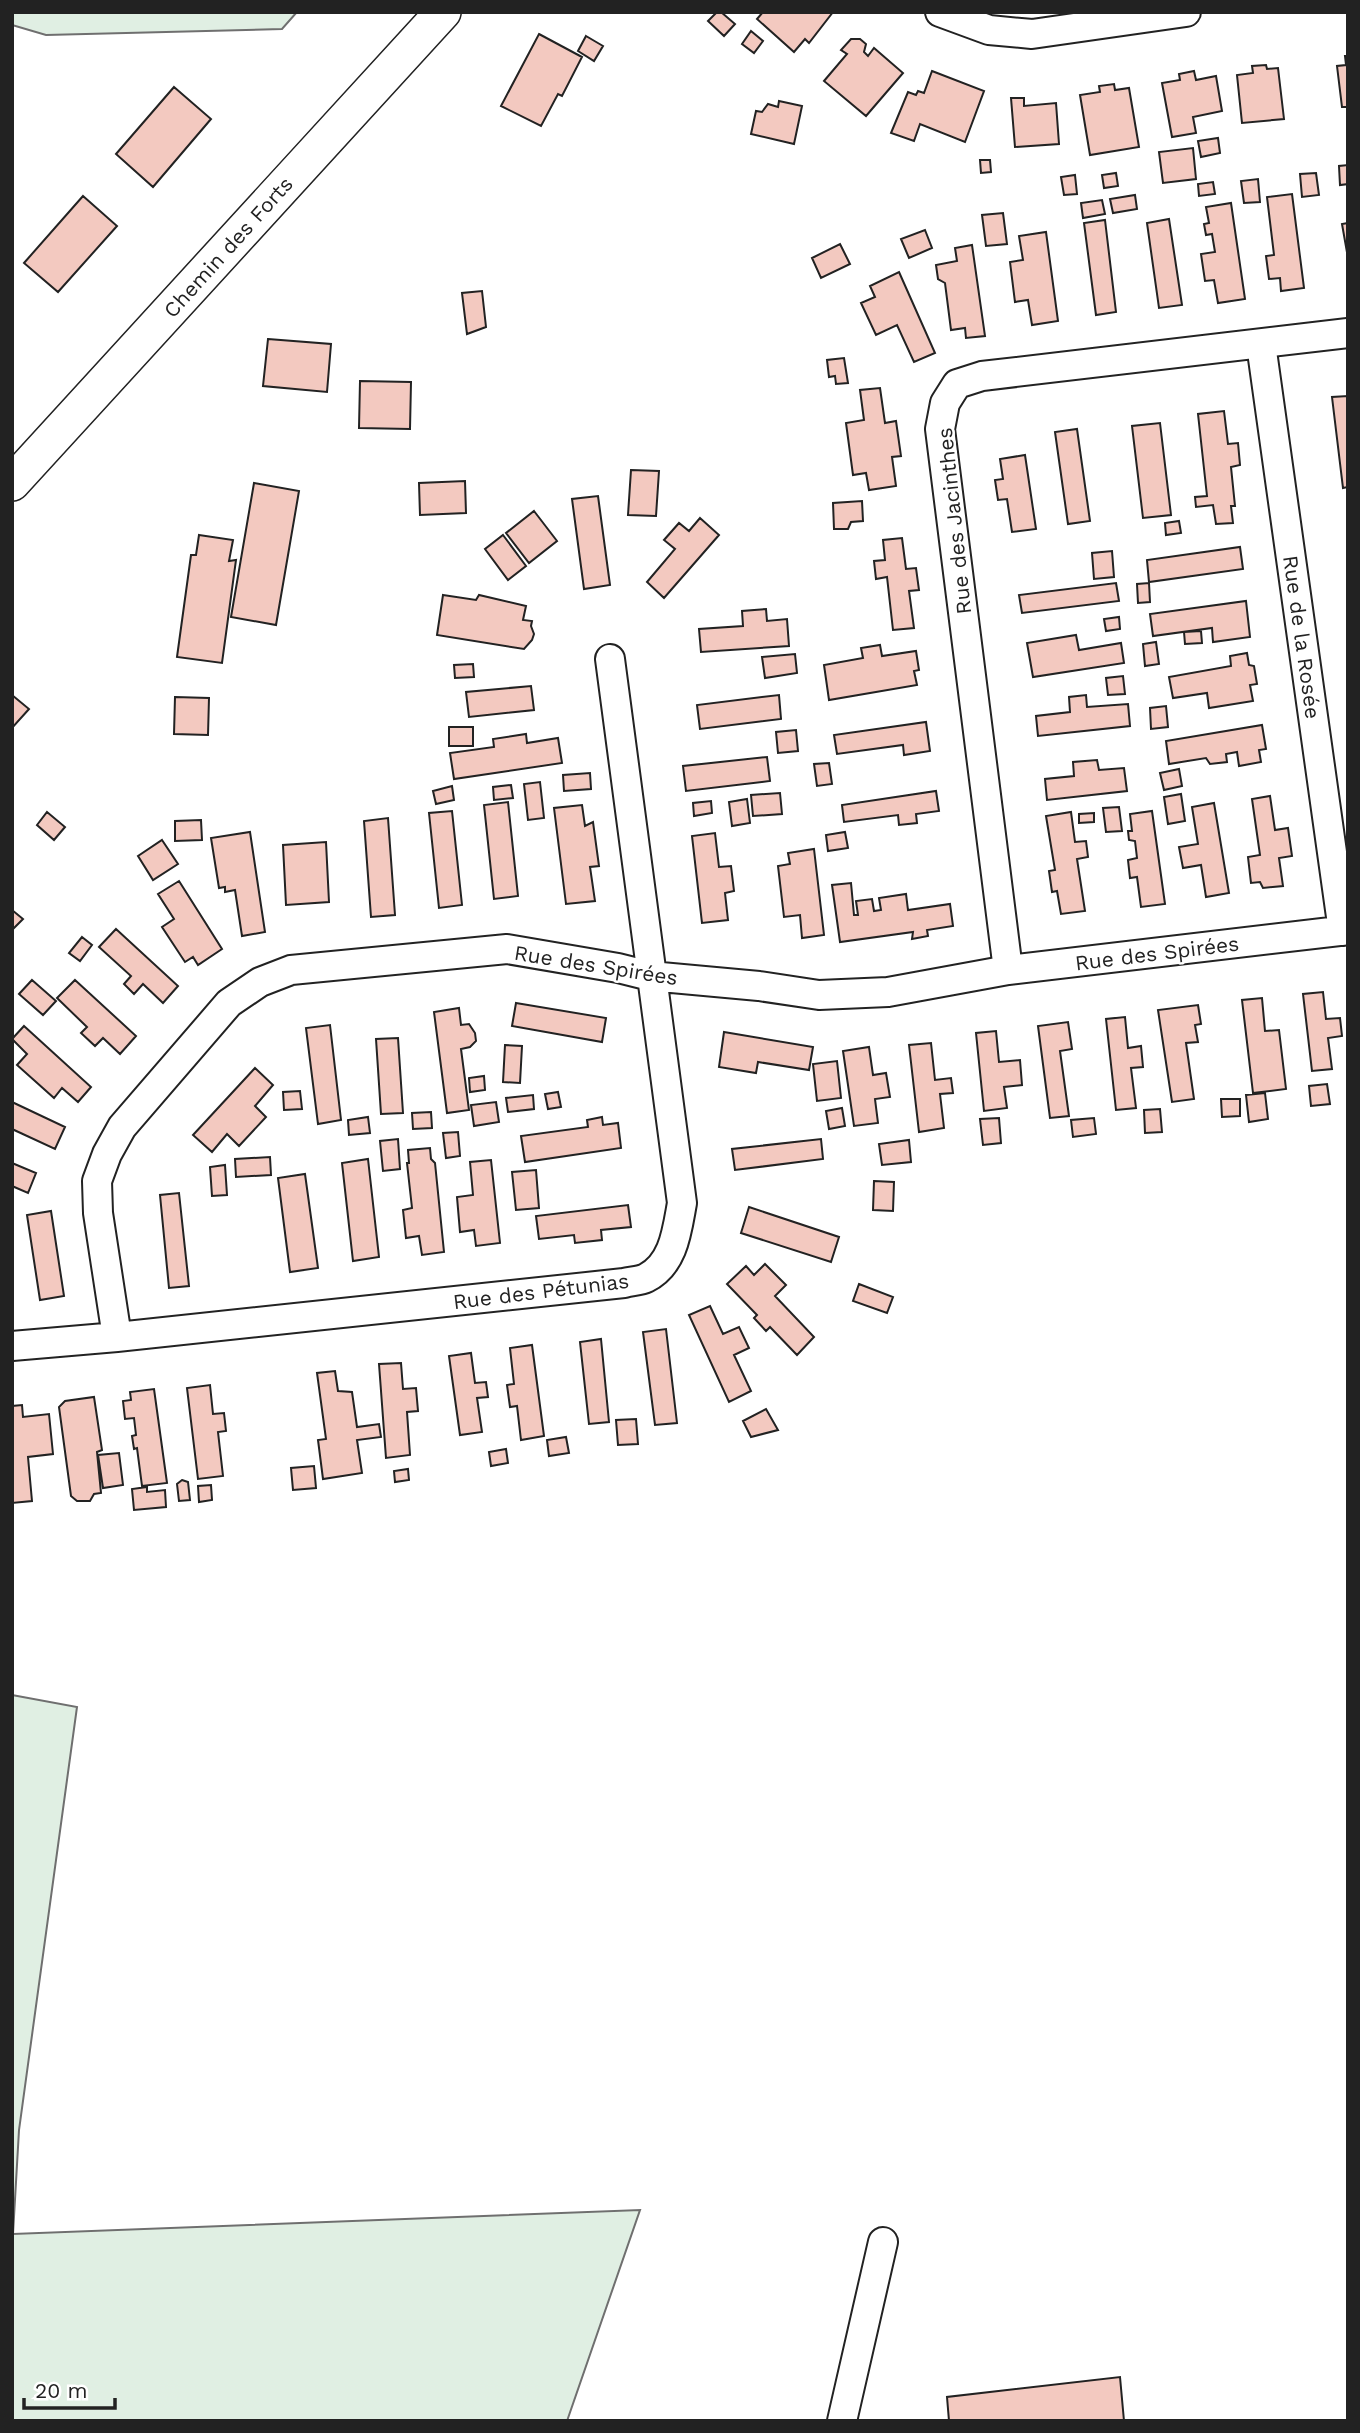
<svg xmlns="http://www.w3.org/2000/svg" width="1360" height="2433" font-family="'Work Sans',sans-serif">
<style>
.green{fill:#e0efe3;stroke:#6f6f6f;stroke-width:2}
.building{fill:#f3c9c0;stroke:#222;stroke-width:2}
.lines{fill:none;stroke-linecap:round;stroke-linejoin:round}
.minor-casing{stroke:#222;stroke-width:32}
.tertiary-casing{stroke:#222;stroke-width:38}
.minor{stroke:#fff;stroke-width:28}
.tertiary{stroke:#fff;stroke-width:35}
.labels{text-anchor:middle;dominant-baseline:central;stroke-width:5;stroke-linejoin:round;paint-order:stroke}
.street-label{font-size:21px;fill:#222;stroke:#fff}
</style>
<rect width="100%" height="100%" fill="#fff"/>
<path class="green" d="M 12,12 L 297,12 L 282,29 L 46,35 L 12,25 Z
M 12,1695 L 77,1707 L 19,2130 L 13,2234 L 640,2210 L 567,2421 L 12,2421 Z"/>
<path class="building" d="M 717,12 L 721,12 L 735,24 L 724,36 L 708,21 Z
M 763,12 L 833,12 L 809,43 L 805,39 L 794,52 L 757,19 Z
M 751,31 L 763,41 L 754,53 L 742,44 Z
M 539,34 L 582,57 L 562,96 L 558,94 L 541,126 L 501,106 Z
M 586,36 L 603,46 L 594,61 L 578,51 Z
M 851,39 L 860,39 L 866,44 L 864,52 L 868,56 L 874,48 L 903,73 L 866,116 L 824,81 L 847,54 L 841,50 Z
M 1345,56 L 1348,56 L 1348,107 L 1342,107 L 1337,66 L 1346,65 Z
M 1266,65 L 1267,69 L 1278,68 L 1284,119 L 1242,123 L 1237,75 L 1253,73 L 1252,66 Z
M 932,71 L 984,91 L 965,142 L 920,124 L 914,141 L 891,133 L 908,92 L 916,95 L 918,91 L 924,93 Z
M 1194,71 L 1196,80 L 1216,76 L 1222,111 L 1193,117 L 1196,133 L 1172,137 L 1162,83 L 1180,80 L 1179,74 Z
M 1114,84 L 1115,90 L 1129,88 L 1139,147 L 1090,155 L 1080,95 L 1100,92 L 1099,86 Z
M 174,87 L 211,119 L 153,187 L 116,154 Z
M 1011,98 L 1024,98 L 1024,106 L 1056,103 L 1059,144 L 1015,147 Z
M 779,101 L 802,106 L 794,144 L 751,134 L 756,111 L 762,112 L 768,104 L 778,107 Z
M 1218,138 L 1220,153 L 1201,157 L 1198,141 Z
M 1193,148 L 1196,179 L 1163,183 L 1159,152 Z
M 980,160 L 990,160 L 991,172 L 981,173 Z
M 1348,165 L 1348,184 L 1340,185 L 1339,166 Z
M 1116,173 L 1118,186 L 1104,188 L 1102,175 Z
M 1316,173 L 1319,195 L 1302,197 L 1300,174 Z
M 1075,175 L 1077,194 L 1064,195 L 1061,177 Z
M 1258,179 L 1260,202 L 1244,203 L 1241,181 Z
M 1213,182 L 1215,194 L 1199,196 L 1198,184 Z
M 1292,194 L 1304,288 L 1281,291 L 1280,278 L 1269,279 L 1266,256 L 1274,255 L 1267,197 Z
M 1135,195 L 1137,209 L 1113,213 L 1110,199 Z
M 83,196 L 117,226 L 58,292 L 24,263 Z
M 1102,200 L 1105,214 L 1083,218 L 1081,203 Z
M 1231,203 L 1245,299 L 1218,303 L 1214,280 L 1205,281 L 1201,254 L 1215,252 L 1212,234 L 1206,235 L 1204,224 L 1209,223 L 1206,207 Z
M 1003,213 L 1007,244 L 986,246 L 982,215 Z
M 1169,219 L 1182,305 L 1159,308 L 1147,223 Z
M 1105,220 L 1116,312 L 1096,315 L 1084,223 Z
M 1348,223 L 1348,258 L 1342,224 Z
M 925,230 L 932,248 L 909,258 L 901,239 Z
M 1046,232 L 1058,321 L 1032,325 L 1028,300 L 1015,302 L 1010,262 L 1023,260 L 1019,236 Z
M 840,244 L 850,264 L 821,278 L 812,258 Z
M 972,245 L 985,336 L 966,338 L 965,328 L 951,330 L 945,283 L 938,279 L 936,265 L 957,261 L 955,248 Z
M 899,272 L 935,353 L 914,362 L 897,325 L 876,335 L 861,303 L 875,297 L 870,286 Z
M 482,291 L 486,327 L 467,334 L 462,293 Z
M 268,339 L 331,344 L 327,392 L 263,386 Z
M 844,358 L 848,383 L 836,384 L 835,376 L 829,377 L 827,360 Z
M 360,381 L 411,382 L 410,429 L 359,428 Z
M 880,388 L 885,423 L 896,421 L 901,456 L 892,457 L 896,486 L 869,490 L 866,473 L 853,475 L 846,423 L 864,420 L 860,390 Z
M 1348,396 L 1348,487 L 1343,488 L 1332,397 Z
M 1224,411 L 1228,444 L 1238,443 L 1240,465 L 1231,467 L 1235,506 L 1231,506 L 1233,523 L 1216,524 L 1213,505 L 1196,507 L 1195,497 L 1207,496 L 1198,414 Z
M 1160,423 L 1171,515 L 1143,518 L 1132,426 Z
M 1077,429 L 1090,521 L 1068,524 L 1055,432 Z
M 1025,455 L 1036,529 L 1012,532 L 1007,499 L 998,500 L 995,480 L 1003,479 L 1000,459 Z
M 631,470 L 659,471 L 656,516 L 628,515 Z
M 465,481 L 466,513 L 420,515 L 419,483 Z
M 254,483 L 299,491 L 276,625 L 231,617 Z
M 598,496 L 610,585 L 584,589 L 572,499 Z
M 862,501 L 863,521 L 851,522 L 848,529 L 834,529 L 833,503 Z
M 534,511 L 557,541 L 529,563 L 506,533 Z
M 700,518 L 719,535 L 664,598 L 647,582 L 675,549 L 664,540 L 679,523 L 689,531 Z
M 1179,521 L 1181,533 L 1166,535 L 1165,523 Z
M 199,535 L 233,540 L 229,561 L 236,560 L 222,663 L 177,657 L 191,555 L 196,555 Z
M 503,535 L 526,566 L 508,580 L 485,549 Z
M 902,538 L 906,569 L 916,568 L 919,590 L 909,591 L 914,628 L 893,630 L 887,577 L 876,579 L 874,561 L 885,560 L 883,540 Z
M 1240,547 L 1243,569 L 1149,582 L 1147,560 Z
M 1112,551 L 1114,577 L 1094,579 L 1092,553 Z
M 1116,583 L 1119,601 L 1022,613 L 1019,595 Z
M 1149,583 L 1150,602 L 1138,603 L 1137,584 Z
M 443,595 L 476,600 L 479,595 L 526,606 L 523,620 L 532,621 L 531,626 L 534,634 L 532,640 L 524,649 L 437,635 Z
M 1246,601 L 1250,637 L 1213,642 L 1212,628 L 1153,636 L 1150,614 Z
M 766,609 L 767,621 L 787,619 L 789,646 L 701,652 L 699,629 L 743,626 L 742,611 Z
M 1119,617 L 1120,629 L 1106,631 L 1104,619 Z
M 1201,631 L 1202,643 L 1185,644 L 1184,632 Z
M 1076,635 L 1079,650 L 1121,643 L 1124,663 L 1033,677 L 1027,643 Z
M 1156,642 L 1159,664 L 1145,666 L 1143,644 Z
M 880,645 L 882,656 L 916,651 L 919,670 L 914,671 L 917,685 L 829,700 L 824,665 L 863,658 L 861,648 Z
M 1247,653 L 1249,665 L 1254,666 L 1257,684 L 1250,685 L 1253,701 L 1209,708 L 1207,693 L 1173,698 L 1169,677 L 1231,666 L 1230,656 Z
M 795,654 L 797,673 L 765,678 L 762,657 Z
M 473,664 L 474,677 L 455,678 L 454,665 Z
M 1123,676 L 1125,694 L 1108,695 L 1106,678 Z
M 531,686 L 534,710 L 469,717 L 466,692 Z
M 12,695 L 29,709 L 12,728 Z
M 779,695 L 781,719 L 700,729 L 697,705 Z
M 1086,695 L 1087,707 L 1128,704 L 1130,726 L 1038,736 L 1036,716 L 1070,712 L 1069,697 Z
M 175,697 L 209,698 L 208,735 L 174,734 Z
M 1166,706 L 1168,727 L 1151,729 L 1150,708 Z
M 926,722 L 930,751 L 904,755 L 903,745 L 837,754 L 834,735 Z
M 1262,725 L 1266,749 L 1259,750 L 1261,762 L 1239,766 L 1237,752 L 1226,754 L 1227,762 L 1210,764 L 1206,758 L 1169,764 L 1166,741 Z
M 449,727 L 473,727 L 473,746 L 449,746 Z
M 796,730 L 798,751 L 778,753 L 776,732 Z
M 526,734 L 527,743 L 558,738 L 562,763 L 454,779 L 450,753 L 494,747 L 493,739 Z
M 767,757 L 770,781 L 686,791 L 683,766 Z
M 1097,760 L 1099,770 L 1124,768 L 1127,791 L 1047,800 L 1045,779 L 1074,776 L 1073,762 Z
M 829,763 L 832,784 L 817,786 L 814,764 Z
M 1179,769 L 1182,786 L 1164,790 L 1160,773 Z
M 590,773 L 591,789 L 564,791 L 563,775 Z
M 540,782 L 544,818 L 528,820 L 524,784 Z
M 511,785 L 513,798 L 494,800 L 493,787 Z
M 452,786 L 454,800 L 436,804 L 433,791 Z
M 936,791 L 939,811 L 916,814 L 917,823 L 899,825 L 898,815 L 844,822 L 842,805 Z
M 780,793 L 782,814 L 753,816 L 751,795 Z
M 1181,794 L 1185,821 L 1168,824 L 1164,797 Z
M 1270,796 L 1275,830 L 1288,828 L 1292,856 L 1279,858 L 1283,886 L 1263,888 L 1260,882 L 1251,883 L 1248,857 L 1260,855 L 1252,799 Z
M 747,799 L 750,823 L 732,826 L 729,802 Z
M 711,801 L 712,813 L 694,816 L 693,803 Z
M 508,802 L 518,896 L 494,899 L 484,805 Z
M 1214,803 L 1229,893 L 1206,897 L 1201,865 L 1183,868 L 1179,847 L 1198,844 L 1192,807 Z
M 582,805 L 585,826 L 593,822 L 599,866 L 590,867 L 595,901 L 566,904 L 554,808 Z
M 1119,807 L 1122,831 L 1106,832 L 1103,808 Z
M 452,811 L 462,905 L 439,908 L 429,813 Z
M 1152,811 L 1165,904 L 1141,907 L 1137,877 L 1130,878 L 1128,860 L 1137,858 L 1135,841 L 1129,840 L 1128,831 L 1132,831 L 1130,814 Z
M 47,812 L 65,827 L 54,840 L 37,825 Z
M 1071,812 L 1075,842 L 1086,841 L 1088,857 L 1077,859 L 1085,911 L 1061,914 L 1057,891 L 1052,892 L 1049,871 L 1055,870 L 1046,816 Z
M 1094,813 L 1094,822 L 1079,823 L 1079,814 Z
M 388,818 L 395,915 L 371,917 L 364,821 Z
M 201,820 L 202,840 L 175,841 L 175,821 Z
M 250,832 L 265,932 L 242,936 L 235,890 L 225,892 L 225,887 L 219,888 L 211,838 Z
M 845,832 L 848,848 L 828,851 L 826,835 Z
M 715,833 L 719,867 L 731,866 L 734,891 L 725,893 L 728,920 L 702,923 L 692,836 Z
M 162,840 L 178,864 L 153,880 L 138,856 Z
M 326,842 L 329,902 L 286,905 L 283,845 Z
M 814,849 L 824,935 L 802,938 L 800,915 L 784,917 L 778,866 L 790,864 L 788,853 Z
M 179,881 L 222,949 L 198,965 L 193,957 L 185,962 L 162,927 L 174,919 L 158,894 Z
M 851,883 L 854,915 L 858,915 L 856,901 L 872,899 L 874,911 L 881,910 L 879,898 L 906,894 L 908,910 L 950,904 L 953,926 L 927,930 L 928,936 L 912,939 L 913,932 L 840,942 L 832,885 Z
M 12,910 L 23,919 L 12,930 Z
M 116,929 L 178,986 L 163,1003 L 143,984 L 134,994 L 124,984 L 131,976 L 99,947 Z
M 82,937 L 92,945 L 80,961 L 69,953 Z
M 32,980 L 56,1001 L 43,1015 L 19,994 Z
M 75,980 L 136,1036 L 120,1054 L 103,1038 L 95,1046 L 81,1033 L 87,1027 L 57,998 Z
M 1323,992 L 1326,1019 L 1340,1018 L 1342,1036 L 1328,1038 L 1332,1069 L 1312,1071 L 1303,994 Z
M 1262,998 L 1265,1031 L 1279,1030 L 1286,1089 L 1253,1093 L 1242,1000 Z
M 516,1003 L 606,1018 L 602,1042 L 512,1026 Z
M 1198,1005 L 1201,1024 L 1195,1025 L 1198,1042 L 1186,1043 L 1194,1099 L 1172,1102 L 1158,1010 Z
M 459,1008 L 461,1025 L 469,1024 L 475,1033 L 476,1041 L 470,1047 L 461,1049 L 469,1110 L 447,1113 L 434,1012 Z
M 1125,1017 L 1128,1048 L 1141,1046 L 1143,1067 L 1131,1068 L 1136,1108 L 1116,1110 L 1106,1019 Z
M 1068,1022 L 1072,1049 L 1060,1051 L 1069,1116 L 1050,1118 L 1038,1026 Z
M 330,1025 L 341,1120 L 318,1124 L 306,1028 Z
M 24,1026 L 91,1087 L 78,1102 L 62,1088 L 54,1098 L 17,1065 L 27,1054 L 12,1039 Z
M 996,1031 L 999,1062 L 1020,1060 L 1022,1085 L 1004,1087 L 1007,1108 L 984,1111 L 976,1033 Z
M 724,1032 L 813,1047 L 809,1070 L 758,1062 L 756,1073 L 719,1067 Z
M 398,1038 L 403,1113 L 381,1114 L 376,1039 Z
M 931,1043 L 935,1080 L 951,1078 L 953,1093 L 940,1094 L 944,1128 L 919,1132 L 909,1045 Z
M 505,1045 L 522,1046 L 520,1083 L 503,1082 Z
M 869,1047 L 873,1075 L 886,1073 L 890,1097 L 875,1099 L 878,1123 L 854,1126 L 843,1051 Z
M 837,1061 L 841,1098 L 817,1101 L 813,1064 Z
M 255,1068 L 273,1085 L 255,1106 L 266,1117 L 239,1146 L 227,1134 L 212,1152 L 193,1135 Z
M 484,1076 L 485,1090 L 470,1092 L 469,1078 Z
M 1327,1084 L 1330,1104 L 1311,1106 L 1309,1086 Z
M 300,1091 L 302,1109 L 284,1110 L 283,1092 Z
M 558,1092 L 561,1107 L 548,1109 L 545,1094 Z
M 1265,1093 L 1268,1119 L 1249,1122 L 1246,1095 Z
M 533,1095 L 534,1109 L 508,1112 L 506,1098 Z
M 1221,1099 L 1240,1099 L 1240,1116 L 1222,1117 Z
M 12,1102 L 65,1127 L 55,1149 L 12,1129 Z
M 496,1102 L 499,1122 L 474,1126 L 471,1105 Z
M 842,1108 L 845,1126 L 829,1129 L 826,1111 Z
M 1160,1109 L 1162,1132 L 1145,1133 L 1144,1110 Z
M 431,1112 L 432,1128 L 413,1129 L 412,1113 Z
M 368,1117 L 370,1133 L 349,1135 L 348,1120 Z
M 602,1117 L 603,1125 L 618,1123 L 621,1148 L 525,1162 L 521,1136 L 588,1127 L 587,1120 Z
M 999,1118 L 1001,1143 L 983,1145 L 980,1119 Z
M 1094,1118 L 1096,1134 L 1073,1137 L 1071,1120 Z
M 458,1132 L 460,1156 L 446,1158 L 443,1133 Z
M 398,1139 L 400,1169 L 383,1171 L 380,1141 Z
M 821,1139 L 823,1159 L 735,1170 L 732,1149 Z
M 909,1140 L 911,1162 L 882,1165 L 879,1144 Z
M 430,1148 L 431,1159 L 435,1163 L 444,1252 L 422,1255 L 419,1236 L 406,1238 L 403,1210 L 412,1208 L 407,1163 L 409,1163 L 408,1150 Z
M 270,1157 L 271,1175 L 236,1177 L 235,1159 Z
M 368,1159 L 379,1257 L 353,1261 L 342,1163 Z
M 491,1160 L 500,1243 L 476,1246 L 474,1230 L 460,1232 L 457,1197 L 473,1195 L 470,1162 Z
M 12,1163 L 36,1173 L 28,1193 L 12,1186 Z
M 225,1165 L 227,1195 L 212,1196 L 210,1167 Z
M 536,1170 L 539,1208 L 516,1210 L 512,1172 Z
M 305,1174 L 318,1268 L 290,1272 L 278,1178 Z
M 874,1181 L 894,1182 L 893,1211 L 873,1210 Z
M 179,1193 L 189,1286 L 169,1288 L 160,1195 Z
M 628,1205 L 631,1227 L 601,1230 L 602,1240 L 575,1243 L 574,1235 L 539,1239 L 536,1216 Z
M 749,1207 L 839,1237 L 831,1262 L 741,1233 Z
M 51,1211 L 64,1296 L 40,1300 L 27,1215 Z
M 765,1264 L 786,1285 L 775,1296 L 814,1337 L 797,1355 L 770,1327 L 766,1331 L 754,1318 L 757,1315 L 727,1284 L 746,1266 L 754,1275 Z
M 859,1284 L 893,1297 L 887,1313 L 853,1301 Z
M 710,1306 L 723,1334 L 739,1327 L 749,1348 L 734,1355 L 751,1391 L 729,1402 L 689,1315 Z
M 666,1329 L 677,1423 L 655,1425 L 643,1332 Z
M 601,1339 L 609,1422 L 589,1424 L 580,1342 Z
M 532,1345 L 544,1436 L 521,1440 L 517,1406 L 510,1407 L 507,1385 L 514,1384 L 510,1348 Z
M 471,1353 L 475,1383 L 486,1382 L 488,1397 L 477,1398 L 482,1432 L 460,1435 L 449,1356 Z
M 401,1363 L 403,1389 L 416,1388 L 418,1411 L 407,1412 L 410,1455 L 386,1458 L 379,1364 Z
M 335,1371 L 338,1391 L 352,1392 L 357,1427 L 379,1424 L 381,1437 L 357,1440 L 362,1473 L 323,1479 L 318,1440 L 326,1439 L 317,1373 Z
M 210,1385 L 213,1414 L 224,1413 L 226,1431 L 218,1432 L 223,1476 L 198,1479 L 187,1388 Z
M 154,1389 L 167,1483 L 142,1486 L 137,1448 L 134,1449 L 132,1436 L 136,1435 L 134,1418 L 125,1419 L 123,1401 L 131,1400 L 130,1392 Z
M 94,1397 L 102,1450 L 97,1452 L 101,1493 L 94,1494 L 90,1501 L 77,1501 L 71,1496 L 59,1407 L 65,1401 Z
M 22,1405 L 23,1417 L 49,1414 L 53,1454 L 28,1457 L 32,1501 L 12,1503 L 12,1406 Z
M 766,1409 L 778,1430 L 751,1437 L 743,1421 Z
M 636,1419 L 638,1444 L 618,1445 L 616,1420 Z
M 566,1437 L 569,1453 L 549,1456 L 547,1440 Z
M 506,1449 L 508,1463 L 491,1466 L 489,1452 Z
M 119,1453 L 123,1485 L 103,1488 L 98,1455 Z
M 314,1466 L 316,1488 L 293,1490 L 291,1468 Z
M 408,1469 L 409,1480 L 395,1482 L 394,1471 Z
M 182,1480 L 188,1482 L 190,1500 L 179,1501 L 177,1484 Z
M 211,1485 L 212,1500 L 199,1502 L 198,1486 Z
M 147,1487 L 147,1492 L 165,1490 L 166,1507 L 134,1510 L 132,1489 Z
M 1120,2377 L 1124,2421 L 949,2421 L 947,2397 Z"/>
<g class="lines">
<g class="minor-casing">
<path id="minor" d="M 940,12 L 989,30 L 1032,34 L 1186,12
M 1261,344 L 1343,931
M 1008,970 L 940,429 L 945,403 L 957,384 L 982,376 L 1348,333
M 117,1337 L 98,1213 L 97,1181 L 107,1154 L 122,1127 L 229,1003 L 260,982 L 291,970 L 507,949 L 618,968 L 650,976 L 759,986 L 819,995 L 888,992 L 1008,970 L 1348,930
M 12,1346 L 117,1337 L 624,1283 C 631,1281 640,1281 646,1278 C 674,1264 677,1230 682,1203 L 610,659
M 842,2421 L 883,2242"/>
</g>
<g class="tertiary-casing">
<path id="tertiary" d="M 12,483 L 443,12"/>
</g>
<use href="#minor" class="minor"/>
<use href="#tertiary" class="tertiary"/>
</g>
<g class="labels">
<g class="street-label">
<text transform="translate(228 247) rotate(-48)">Chemin des Forts</text>
<text transform="translate(954 521) rotate(-96)">Rue des Jacinthes</text>
<text transform="translate(1302 637) rotate(82)">Rue de la Rosée</text>
<text transform="translate(1157 953) rotate(-7)">Rue des Spirées</text>
<text transform="translate(596 965) rotate(9)">Rue des Spirées</text>
<text transform="translate(541 1291) rotate(-7)">Rue des Pétunias</text>
</g>
</g>
<rect width="1360" height="2433" fill="none" stroke="#222222" stroke-width="28"/>
<path d="M24 2398v10h91v-10" fill="none" stroke="#222222" stroke-width="3.5"/>
<text x="35" y="2398" font-size="21" fill="#222222" stroke="#ffffff" stroke-width="5" paint-order="stroke">20 m</text>
</svg>
